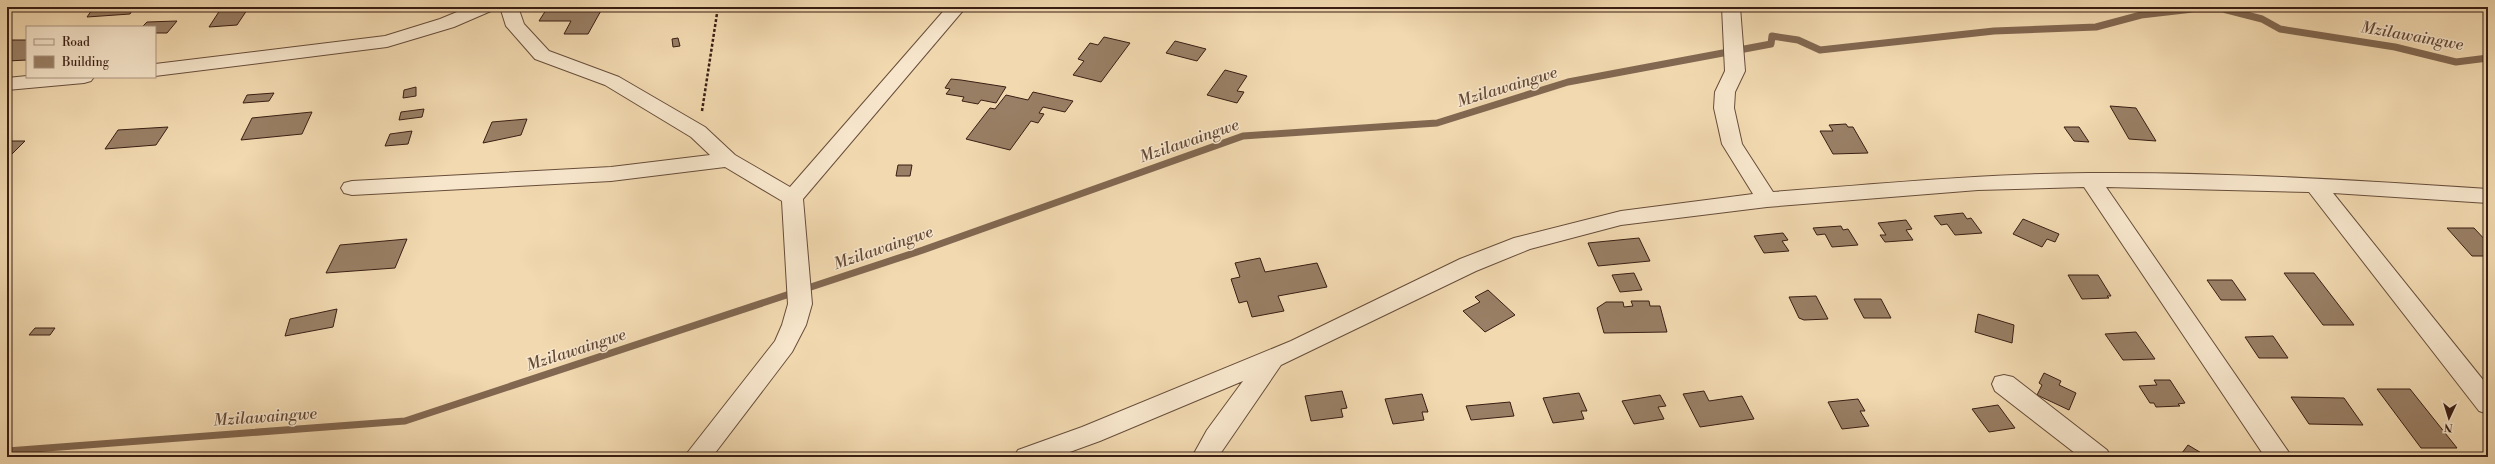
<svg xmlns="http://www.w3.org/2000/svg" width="2495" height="464" font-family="'Libre Bodoni',serif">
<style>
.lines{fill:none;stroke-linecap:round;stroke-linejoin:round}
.stream{stroke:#826851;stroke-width:7}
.building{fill:#997f65;stroke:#391e13}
.street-casing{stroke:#674d3a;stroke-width:2}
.path{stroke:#391e13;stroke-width:2.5;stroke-dasharray:3 2;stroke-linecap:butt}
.street{fill:#f7e6cc;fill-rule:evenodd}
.labels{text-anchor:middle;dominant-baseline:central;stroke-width:3;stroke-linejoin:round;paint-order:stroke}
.water-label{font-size:16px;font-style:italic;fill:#644937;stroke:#f7e6cc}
</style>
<rect width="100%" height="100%" fill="#f2d9b0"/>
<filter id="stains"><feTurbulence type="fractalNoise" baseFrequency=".005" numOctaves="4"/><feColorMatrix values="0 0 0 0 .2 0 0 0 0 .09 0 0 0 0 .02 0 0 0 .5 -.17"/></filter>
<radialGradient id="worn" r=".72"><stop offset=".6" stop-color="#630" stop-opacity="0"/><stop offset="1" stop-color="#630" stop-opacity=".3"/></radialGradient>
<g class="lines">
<path class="stream" d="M 7,451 L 405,421 L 923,250 L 1243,136 L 1437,123 L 1568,82 L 1771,44 L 1772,36 L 1798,40 L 1820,50 L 1994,31 L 2096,27 L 2141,15 L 2193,9 L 2223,9 L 2262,19 L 2280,29 L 2395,47 L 2456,62 L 2488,58"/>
</g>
<path class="building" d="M 94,7 L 134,7 L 130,14 L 87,17 Z
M 222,7 L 249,7 L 237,25 L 209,27 Z
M 548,7 L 603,7 L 588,34 L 564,34 L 571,21 L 539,21 Z
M 177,21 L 167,33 L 155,33 L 155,27 L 142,27 L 147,22 Z
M 1104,37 L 1130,43 L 1101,82 L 1073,75 L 1084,61 L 1078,59 L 1090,43 L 1098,45 Z
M 678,38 L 680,46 L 673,47 L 672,39 Z
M 7,40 L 27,40 L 27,60 L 7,61 Z
M 1175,41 L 1206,49 L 1197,61 L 1166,53 Z
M 1225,70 L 1247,76 L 1237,91 L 1244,92 L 1237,103 L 1207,95 Z
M 951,79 L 961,80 L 1006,87 L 996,103 L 981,100 L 978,104 L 962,101 L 964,97 L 946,94 L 950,89 L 945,88 Z
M 416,87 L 416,96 L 403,98 L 404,90 Z
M 1033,92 L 1073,101 L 1065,112 L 1043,107 L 1039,113 L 1044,114 L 1038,123 L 1031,121 L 1010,150 L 966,139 L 990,108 L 995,109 L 1006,95 L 1028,100 Z
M 274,93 L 269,101 L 243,103 L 247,95 Z
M 2110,106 L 2136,108 L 2156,141 L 2129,139 Z
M 424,109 L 422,117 L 399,120 L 401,112 Z
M 312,112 L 302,134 L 241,140 L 252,118 Z
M 527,119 L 521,135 L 483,143 L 492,122 Z
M 1846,124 L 1848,127 L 1853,127 L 1868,153 L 1833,154 L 1820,131 L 1833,131 L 1829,125 Z
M 168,127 L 156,145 L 105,149 L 118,130 Z
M 2064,127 L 2079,127 L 2089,142 L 2074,141 Z
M 412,131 L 408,144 L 385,146 L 390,134 Z
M 7,141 L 25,141 L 7,159 Z
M 898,165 L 912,165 L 910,176 L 896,176 Z
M 1963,213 L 1967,219 L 1971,218 L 1982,233 L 1955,235 L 1947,224 L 1941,225 L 1934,216 Z
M 2023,219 L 2059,234 L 2055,242 L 2047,239 L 2042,247 L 2013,234 Z
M 1906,220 L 1912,229 L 1906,230 L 1913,240 L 1885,242 L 1880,235 L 1886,235 L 1878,223 Z
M 1841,226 L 1843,230 L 1848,229 L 1858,245 L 1832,247 L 1825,234 L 1817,235 L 1813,228 Z
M 2447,228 L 2474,228 L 2488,243 L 2488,256 L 2472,256 Z
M 1783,233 L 1788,240 L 1782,241 L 1789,251 L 1764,253 L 1754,236 Z
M 1639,238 L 1650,261 L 1598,266 L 1588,243 Z
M 407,239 L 395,268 L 326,273 L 340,245 Z
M 1260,258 L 1265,272 L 1317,263 L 1327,287 L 1278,296 L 1284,311 L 1252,317 L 1247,301 L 1239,303 L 1231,279 L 1240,277 L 1235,263 Z
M 1634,273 L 1642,290 L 1620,292 L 1612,275 Z
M 2284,273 L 2314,273 L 2354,325 L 2323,325 Z
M 2068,275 L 2098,275 L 2111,296 L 2107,296 L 2109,298 L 2082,299 Z
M 2207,280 L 2232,280 L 2246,300 L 2221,300 Z
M 1488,290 L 1515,315 L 1485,332 L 1463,311 L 1480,302 L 1475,297 Z
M 1816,296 L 1828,319 L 1804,320 L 1799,318 L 1789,297 Z
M 1854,299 L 1881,299 L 1891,318 L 1864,318 Z
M 1631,301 L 1649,301 L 1650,306 L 1660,306 L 1667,332 L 1604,333 L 1597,308 L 1606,302 L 1623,302 L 1624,307 L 1633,306 Z
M 337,309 L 333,327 L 285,336 L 290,319 Z
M 1978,314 L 2014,325 L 2012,343 L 1975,332 Z
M 35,328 L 55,328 L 50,335 L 29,335 Z
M 2136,332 L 2155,359 L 2123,360 L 2105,334 Z
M 2273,336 L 2288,358 L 2259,358 L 2245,337 Z
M 2044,373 L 2061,381 L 2059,385 L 2076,393 L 2069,410 L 2037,395 L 2042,385 L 2039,383 Z
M 2154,380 L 2170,380 L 2185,403 L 2178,404 L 2180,406 L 2156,407 L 2154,403 L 2150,403 L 2139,386 L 2157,385 Z
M 2377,389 L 2410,389 L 2457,448 L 2421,448 Z
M 1342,391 L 1347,408 L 1341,409 L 1343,417 L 1311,421 L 1305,396 Z
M 1704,391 L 1709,401 L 1742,396 L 1754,419 L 1700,427 L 1683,394 Z
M 1579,393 L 1587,411 L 1581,411 L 1584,419 L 1553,423 L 1543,398 Z
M 1422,394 L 1428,412 L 1422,412 L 1424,420 L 1393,424 L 1385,399 Z
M 1660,395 L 1666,406 L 1658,407 L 1664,419 L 1634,424 L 1622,401 Z
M 2291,397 L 2344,398 L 2363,425 L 2309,424 Z
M 1858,399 L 1865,411 L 1860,411 L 1869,426 L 1842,429 L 1828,402 Z
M 1510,402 L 1514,416 L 1471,420 L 1466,406 Z
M 1998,405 L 2015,428 L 1989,432 L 1972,409 Z
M 2188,445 L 2208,457 L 2179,457 Z"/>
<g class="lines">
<g class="street-casing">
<path id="street" d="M 469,7 L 494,7 L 491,11 L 454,27 L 387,47 L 155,76 L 155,64 L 385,36 L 440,19 Z
M 500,7 L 518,7 L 524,24 L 549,51 L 619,77 L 705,127 L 735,155 L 790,187 L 947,7 L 966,7 L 803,199 L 812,304 L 806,325 L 792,352 L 712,457 L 684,457 L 775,341 L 782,325 L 788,304 L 782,201 L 725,167 L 611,181 L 352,195 L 344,193 L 341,188 L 344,183 L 352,181 L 611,167 L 710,155 L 691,137 L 605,85 L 535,59 L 506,26 Z
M 1722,7 L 1740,7 L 1745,71 L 1735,92 L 1734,108 L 1742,144 L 1773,192 C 1878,184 1983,174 2089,173 C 2222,172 2355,180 2488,189 L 2488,203 L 2333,193 L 2488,386 L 2488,414 L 2479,411 L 2309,192 L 2106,187 L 2292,457 L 2265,457 L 2084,187 L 1978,190 L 1767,207 L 1621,225 L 1530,249 L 1476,271 L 1281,365 L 1218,457 L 1192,457 L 1207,430 L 1243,381 L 1100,441 L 1056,457 L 1014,457 L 1018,450 L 1082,427 L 1291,341 L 1460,259 L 1514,238 L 1621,211 L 1753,194 L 1722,144 L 1714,108 L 1715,92 L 1725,71 Z
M 27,76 L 27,77 L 94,77 L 91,81 L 84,83 L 7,90 L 7,78 Z
M 2004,375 L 2013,377 L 2107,450 L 2111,457 L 2080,457 L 1995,391 L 1992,384 L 1995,377 Z"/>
</g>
<path class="path" d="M 702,111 L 718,7"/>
<use href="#street" class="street"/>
</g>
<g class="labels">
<g class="water-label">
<text transform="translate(2412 36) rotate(10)">Mzilawaingwe</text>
<text transform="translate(1507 87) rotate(-17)">Mzilawaingwe</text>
<text transform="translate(1189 141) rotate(-19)">Mzilawaingwe</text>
<text transform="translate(883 248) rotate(-19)">Mzilawaingwe</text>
<text transform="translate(576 350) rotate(-18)">Mzilawaingwe</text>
<text transform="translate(265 417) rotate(-4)">Mzilawaingwe</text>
</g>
</g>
<rect width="2495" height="464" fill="none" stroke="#f2d9b0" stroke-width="24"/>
<rect x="8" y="8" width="2479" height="448" fill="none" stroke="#391e13" stroke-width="2"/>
<rect x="12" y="12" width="2471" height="440" fill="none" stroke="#391e13"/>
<rect x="26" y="26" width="130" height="52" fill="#f7e6cc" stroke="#ab9682"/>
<rect x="34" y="39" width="20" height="6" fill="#f7e6cc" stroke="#ab9682"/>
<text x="62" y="46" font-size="12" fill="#391e13">Road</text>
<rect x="34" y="56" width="20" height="12" fill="#997f65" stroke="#ab9682"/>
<text x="62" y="66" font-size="12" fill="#391e13">Building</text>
<g transform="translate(2449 418) rotate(184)" stroke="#f7e6cc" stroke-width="3" paint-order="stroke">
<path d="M0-3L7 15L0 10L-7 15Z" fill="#391e13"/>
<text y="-6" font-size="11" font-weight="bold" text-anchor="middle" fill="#391e13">N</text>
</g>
<rect width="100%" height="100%" filter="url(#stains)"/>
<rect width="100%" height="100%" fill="url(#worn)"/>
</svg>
